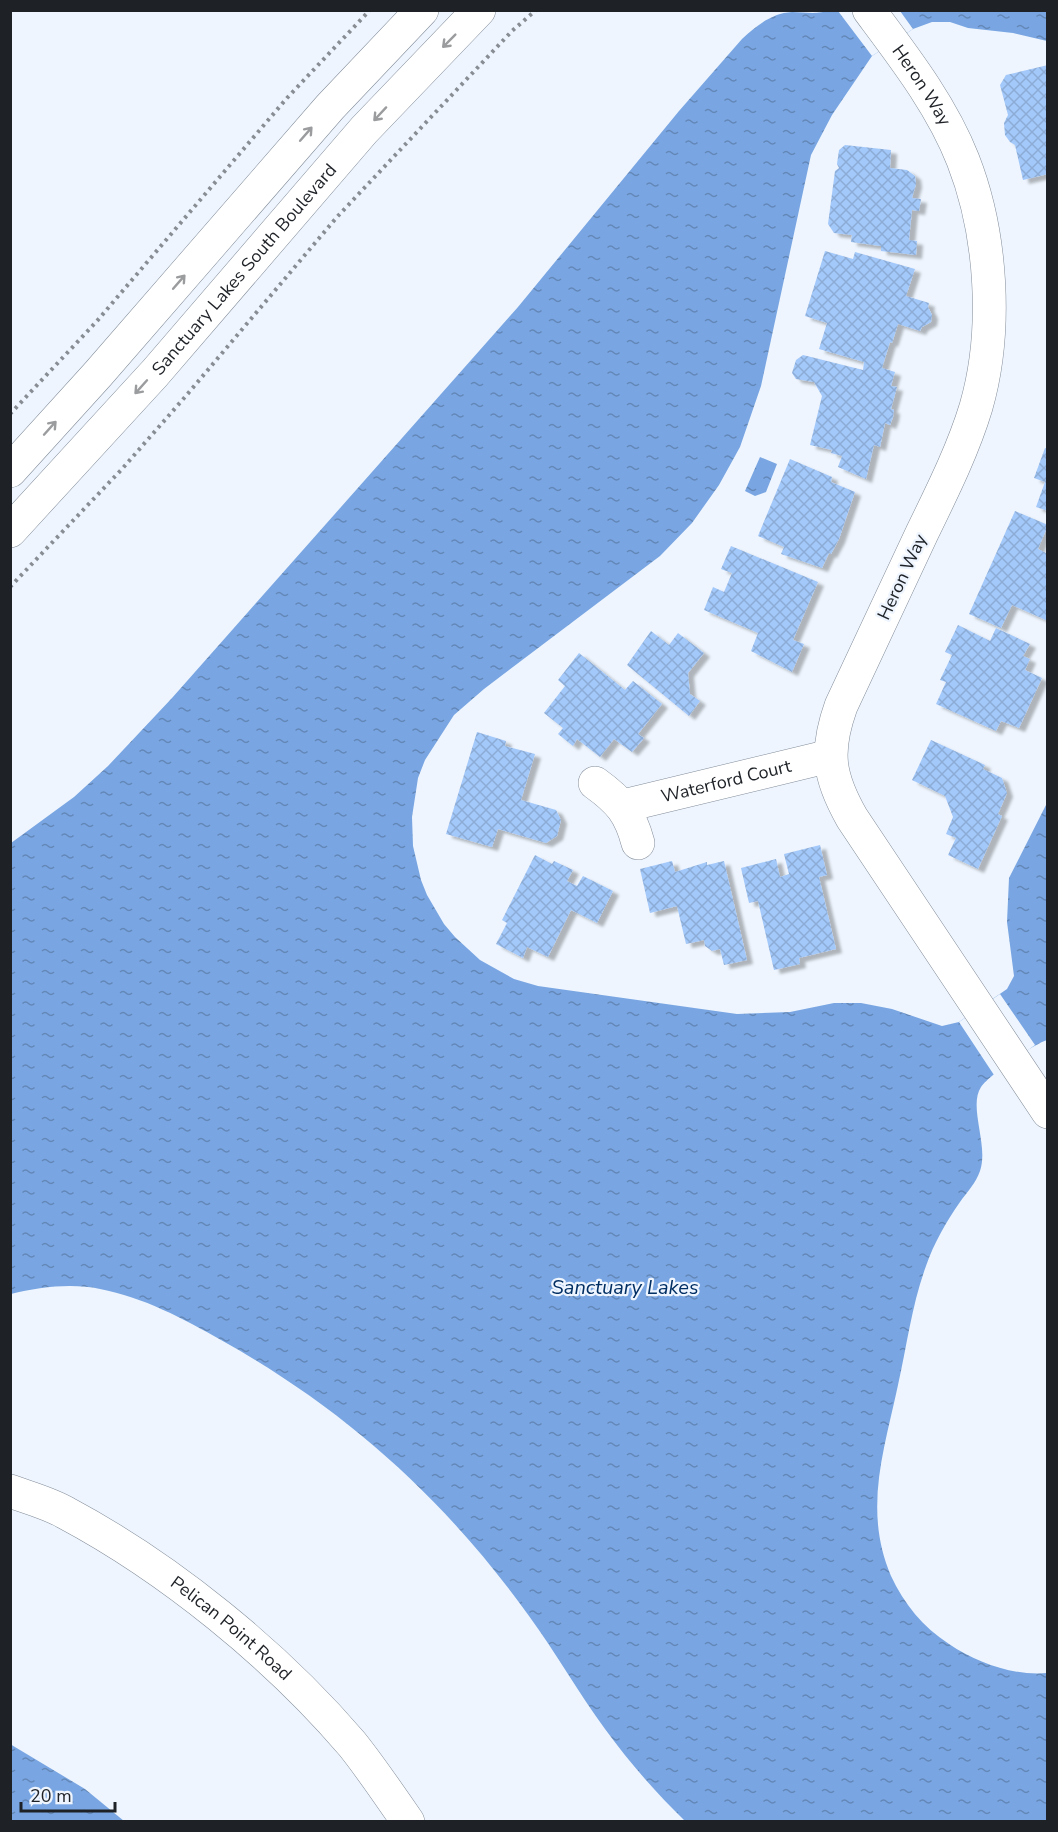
<svg xmlns="http://www.w3.org/2000/svg" width="1058" height="1832" font-family="'Nunito Sans',sans-serif">
<style>
.water{fill:url(#water-ripples)}
.pier{fill:#eef5fe}
.building{fill:url(#building-cross-hatch);filter:url(#shadow)}
.lines{fill:none;stroke-linecap:round;stroke-linejoin:round}
.minor-casing{stroke:#838d9a;stroke-width:34}
.path{stroke:#888d94;stroke-width:4;stroke-dasharray:3 4.5;stroke-linecap:butt}
.minor{stroke:#fff;stroke-width:33}
.oneway{stroke:#9a9c9e}
.labels{text-anchor:middle;dominant-baseline:central;stroke-width:4.5;stroke-linejoin:round;paint-order:stroke}
.street-label{font-size:18px;fill:#1e2227;stroke:#eef5fe}
.water-label{font-size:20px;font-style:italic;fill:#012e63;stroke:#eef5fe}
</style>
<defs>
<pattern id="water-ripples" width="26" height="14" patternUnits="userSpaceOnUse" patternTransform="scale(1.5)"><rect width="26" height="14" fill="#79a6e2"/><path d="M2 4q2-2 4 0t4 0M15 11q2-2 4 0t4 0" fill="none" stroke="#6387b7"/></pattern>
<pattern id="building-cross-hatch" width="8" height="8" patternUnits="userSpaceOnUse" patternTransform="scale(1.5)"><rect width="8" height="8" fill="#a3c8fa"/><path d="M0 0l8 8M0 8l8-8" fill="none" stroke="#8cacd6"/></pattern>
<filter id="shadow"><feDropShadow dx="6" dy="4" stdDeviation="1.5" flood-color="#0004"/></filter>
</defs>
<rect width="100%" height="100%" fill="#eef5fe"/>
<path class="water" d="M 830,10 L 1047,11 L 1047,41 L 1013,33 L 968,28 L 950,22 L 932,22 L 913,29 L 872,56 L 832,115 L 811,155 L 761,386 L 740,447 L 719,485 L 692,523 L 660,556 L 484,689 L 454,715 L 425,760 L 418,778 L 412,817 L 413,846 L 421,880 L 427,895 L 444,924 L 455,937 L 480,960 L 514,979 L 538,986 L 737,1014 L 790,1012 L 834,1003 L 861,1003 L 892,1009 L 942,1026 L 959,1022 L 1007,989 L 1014,976 L 1007,922 L 1009,878 L 1047,803 L 1047,1040 C 1034,1044 989,1075 981,1087 C 968,1107 989,1145 980,1171 C 976,1183 967,1192 960,1202 C 946,1222 934,1243 926,1266 C 912,1304 907,1345 898,1385 C 884,1451 863,1510 891,1576 C 904,1604 923,1627 949,1644 C 977,1663 1014,1676 1047,1673 L 1047,1821 L 685,1821 C 656,1793 629,1762 605,1729 C 578,1692 556,1653 529,1616 C 445,1499 346,1410 221,1340 C 184,1319 143,1297 100,1289 C 72,1283 39,1287 11,1294 L 11,843 L 74,797 L 108,766 L 172,698 L 518,307 L 679,111 L 742,39 C 756,26 772,13 792,12 C 805,12 817,15 830,10 Z
M 760,457 L 777,464 L 766,492 L 755,496 L 745,491 Z
M 10,1744 L 85,1789 L 124,1821 L 11,1821 Z"/>
<path class="pier" d="M 838,11 L 900,11 L 913,29 L 872,56 Z
M 1000,994 L 1035,1045 L 994,1075 L 959,1022 Z"/>
<path class="building" d="M 1048,65 L 1048,174 L 1023,180 L 1015,145 L 1010,142 L 1005,135 L 1004,123 L 1008,115 L 1000,85 L 1006,75 Z
M 845,145 L 891,150 L 890,168 L 907,170 L 915,176 L 916,184 L 912,198 L 921,199 L 919,211 L 912,210 L 909,240 L 917,241 L 916,255 L 881,251 L 881,246 L 851,242 L 852,235 L 834,233 L 828,224 L 835,171 L 839,168 L 837,164 L 839,150 Z
M 825,251 L 853,259 L 855,252 L 915,269 L 906,296 L 929,303 L 928,307 L 932,315 L 931,322 L 922,327 L 920,331 L 898,324 L 892,343 L 890,342 L 882,368 L 895,372 L 891,386 L 897,387 L 891,409 L 894,410 L 893,417 L 890,425 L 885,423 L 880,447 L 874,445 L 866,479 L 838,467 L 842,456 L 831,453 L 832,450 L 810,445 L 822,396 L 814,382 L 796,379 L 792,373 L 796,360 L 803,355 L 863,370 L 864,362 L 819,349 L 827,323 L 805,316 Z
M 1045,448 L 1048,449 L 1048,511 L 1036,507 L 1045,482 L 1034,478 Z
M 790,459 L 832,477 L 831,482 L 855,492 L 839,539 L 831,554 L 829,553 L 822,568 L 781,554 L 784,547 L 758,536 Z
M 1015,511 L 1048,525 L 1038,549 L 1048,554 L 1048,621 L 1012,605 L 1001,628 L 969,614 Z
M 731,546 L 818,582 L 793,640 L 804,644 L 792,672 L 751,651 L 758,633 L 704,610 L 713,587 L 724,592 L 732,573 L 721,569 Z
M 958,625 L 990,641 L 996,628 L 1030,644 L 1023,656 L 1030,659 L 1025,670 L 1042,678 L 1019,728 L 1001,721 L 996,731 L 936,704 L 946,682 L 940,680 L 952,655 L 945,652 Z
M 651,631 L 669,645 L 678,633 L 704,653 L 688,673 L 690,694 L 700,701 L 689,716 L 627,665 Z
M 579,653 L 625,690 L 633,681 L 662,704 L 638,734 L 644,738 L 632,752 L 614,739 L 600,757 L 577,739 L 573,746 L 558,734 L 563,728 L 544,713 L 565,686 L 558,680 Z
M 477,732 L 506,741 L 505,746 L 535,754 L 521,800 L 556,810 L 561,820 L 557,836 L 546,843 L 498,829 L 492,847 L 446,834 Z
M 931,740 L 985,765 L 983,769 L 1002,778 L 1007,793 L 998,814 L 1002,816 L 978,869 L 948,855 L 956,838 L 946,834 L 953,817 L 945,796 L 912,780 Z
M 820,845 L 827,875 L 819,877 L 836,949 L 799,958 L 800,964 L 774,970 L 758,901 L 749,903 L 741,868 L 776,859 L 780,877 L 789,874 L 784,854 Z
M 535,855 L 552,864 L 554,861 L 573,870 L 567,881 L 577,886 L 583,876 L 613,891 L 597,923 L 571,910 L 548,957 L 527,947 L 523,958 L 496,944 L 507,923 L 502,920 Z
M 672,861 L 675,872 L 707,862 L 707,865 L 724,861 L 747,960 L 724,965 L 720,949 L 712,951 L 705,946 L 704,940 L 686,944 L 677,906 L 650,913 L 640,869 Z"/>
<g class="lines">
<g class="minor-casing">
<g id="minor">
<path id="s1" d="M 869,10 C 904,57 942,106 963,160 C 992,234 998,331 976,407 C 963,450 942,492 922,533 C 895,590 868,648 841,706 C 825,751 828,776 852,818 L 1048,1112"/>
<path d="M 10,471 L 98,374 L 330,107 L 422,10"/>
<path id="s2" d="M 10,531 L 155,373 L 364,130 L 479,10"/>
<path d="M 595,783 C 620,801 630,813 638,843"/>
<path id="s3" d="M 623,806 L 830,756"/>
<path id="s4" d="M 10,1491 C 29,1498 49,1503 66,1513 C 169,1568 276,1655 352,1744 C 372,1769 390,1796 408,1822"/>
</g>
</g>
<path class="path" d="M 10,414 L 97,321 L 287,98 L 370,10
M 10,587 L 122,469 L 185,397 L 337,217 L 512,31 L 536,10"/>
<use href="#minor" class="minor"/>
</g>
<defs><path id="oneway-shaft" d="M-6 0H5M1.5-3L5.5 0L1.5 3" fill="none" stroke-width="1.6" stroke-linecap="round" stroke-linejoin="round" transform="scale(1.5)"/></defs>
<g class="oneway">
<use href="#oneway-shaft" transform="translate(449 41) rotate(135)"/>
<use href="#oneway-shaft" transform="translate(380 114) rotate(133)"/>
<use href="#oneway-shaft" transform="translate(306 134) rotate(-49)"/>
<use href="#oneway-shaft" transform="translate(179 282) rotate(-49)"/>
<use href="#oneway-shaft" transform="translate(141 387) rotate(132)"/>
<use href="#oneway-shaft" transform="translate(50 428) rotate(-48)"/>
</g>
<g class="labels">
<g class="street-label">
<text stroke="none"><textPath href="#s1" startOffset="92">Heron Way</textPath></text>
<text stroke="none"><textPath href="#s2" startOffset="351">Sanctuary Lakes South Boulevard</textPath></text>
<text transform="translate(902 577) rotate(-65)">Heron Way</text>
<text stroke="none"><textPath href="#s3" startOffset="106">Waterford Court</textPath></text>
<text stroke="none"><textPath href="#s4" startOffset="262">Pelican Point Road</textPath></text>
</g>
<g class="water-label">
<text x="625" y="1287">Sanctuary Lakes</text>
</g>
</g>
<rect width="1058" height="1832" fill="none" stroke="#1e2227" stroke-width="24"/>
<path d="M21 1802v9h94v-9" fill="none" stroke="#1e2227" stroke-width="3"/>
<text x="30" y="1802" font-size="18" fill="#1e2227" stroke="#eef5fe" stroke-width="4.5" paint-order="stroke">20 m</text>
</svg>
